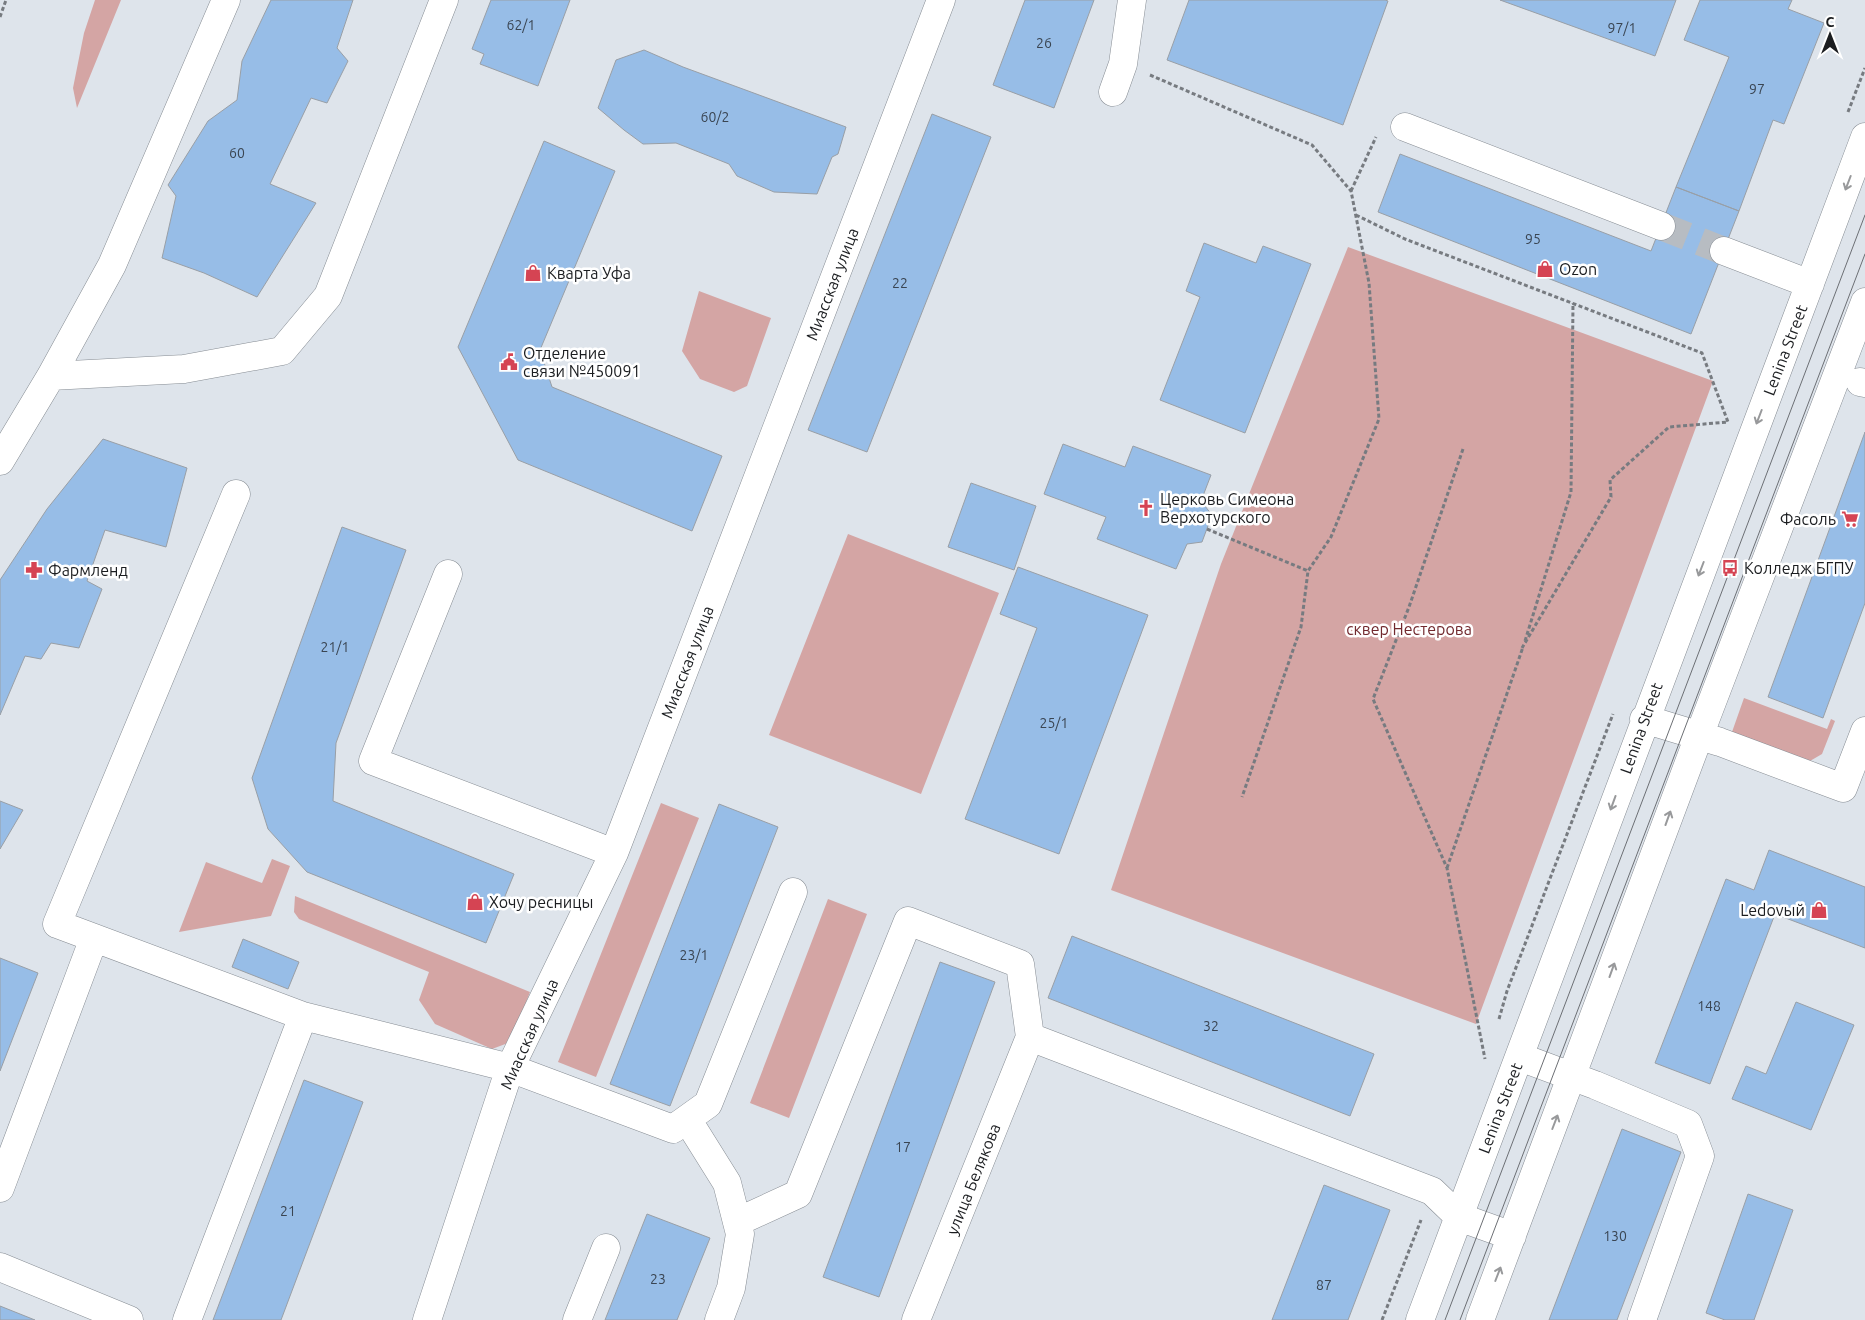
<svg xmlns="http://www.w3.org/2000/svg" width="1865" height="1320" font-family="Ubuntu,sans-serif">
<style>
.green{fill:#d4a5a4}
.building{fill:#97bde7;stroke:#999fa6}
.lines{fill:none;stroke-linecap:round;stroke-linejoin:round}
.minor-tunnel{stroke:#b7bcc2;stroke-width:28;stroke-dasharray:28 14;stroke-linecap:butt}
.minor-casing{stroke:#868c93;stroke-width:29}
.path{stroke:#777b80;stroke-width:3;stroke-dasharray:4 2.5;stroke-linecap:butt}
.minor{stroke:#fff;stroke-width:28}
.tram{stroke:#6c6f74;stroke-width:1}
.oneway{stroke:#98999b}
.labels{text-anchor:middle;dominant-baseline:central;stroke-width:5;stroke-linejoin:round;paint-order:stroke}
.number-label{font-size:14px;fill:#3a4552}
.poi-label{font-size:16px;fill:#1b1d20;stroke:#fff;text-anchor:start}
.street-label{font-size:16px;fill:#1b1d20;stroke:#fff}
.park-label{font-size:16px;fill:#71292e;stroke:#fff}
</style>
<rect width="100%" height="100%" fill="#dee4eb"/>
<path class="green" d="M 95,0 L 121,0 L 77,108 L 73,88 L 84,33 Z
M 1348,247 L 1713,381 L 1476,1024 L 1111,890 L 1221,564 Z
M 699,291 L 771,318 L 747,386 L 734,392 L 700,379 L 682,351 Z
M 848,534 L 999,593 L 921,794 L 769,735 Z
M 1744,698 L 1827,729 L 1831,719 L 1835,721 L 1822,754 L 1810,761 L 1732,732 Z
M 661,803 L 699,818 L 596,1077 L 558,1062 Z
M 272,859 L 290,866 L 271,916 L 179,932 L 206,862 L 262,883 Z
M 295,896 L 530,992 L 511,1042 L 492,1049 L 435,1024 L 419,1000 L 429,972 L 299,919 L 294,912 Z
M 828,899 L 867,914 L 789,1118 L 750,1103 Z"/>
<path class="building" d="M 271,0 L 353,0 L 337,48 L 348,61 L 327,103 L 311,98 L 270,184 L 316,203 L 257,297 L 204,273 L 162,258 L 176,196 L 168,185 L 208,121 L 237,100 L 242,61 Z
M 491,0 L 570,0 L 538,86 L 480,64 L 484,54 L 472,49 Z
M 1025,0 L 1094,0 L 1054,108 L 993,85 Z
M 1189,0 L 1385,0 L 1388,1 L 1343,125 L 1167,60 Z
M 1500,0 L 1676,0 L 1655,56 Z
M 1700,0 L 1792,0 L 1788,9 L 1824,23 L 1784,124 L 1773,120 L 1739,211 L 1676,187 L 1729,57 L 1684,40 Z
M 644,50 L 683,67 L 846,127 L 838,154 L 832,157 L 817,194 L 774,192 L 737,176 L 729,164 L 676,143 L 643,144 L 624,130 L 598,108 L 616,60 Z
M 932,114 L 991,137 L 867,452 L 808,430 Z
M 544,141 L 615,171 L 540,350 L 552,387 L 722,456 L 692,531 L 518,460 L 458,347 Z
M 1400,154 L 1651,251 L 1676,187 L 1739,211 L 1691,334 L 1378,212 Z
M 1204,243 L 1256,263 L 1263,246 L 1311,264 L 1245,433 L 1160,400 L 1200,297 L 1186,291 Z
M 1865,432 L 1865,603 L 1823,718 L 1768,697 Z
M 103,439 L 187,468 L 166,547 L 105,530 L 87,581 L 102,589 L 79,648 L 51,643 L 41,659 L 25,656 L 0,715 L 0,580 L 47,509 Z
M 1063,444 L 1125,467 L 1133,446 L 1211,475 L 1201,501 L 1212,515 L 1202,542 L 1187,544 L 1176,569 L 1097,539 L 1106,517 L 1044,494 Z
M 971,483 L 1036,506 L 1014,570 L 948,547 Z
M 342,527 L 406,550 L 336,743 L 333,801 L 514,874 L 486,943 L 307,872 L 268,829 L 252,778 Z
M 1018,567 L 1148,615 L 1059,854 L 965,819 L 1037,628 L 1000,614 Z
M 0,801 L 23,810 L 0,849 Z
M 719,804 L 778,827 L 670,1106 L 610,1084 Z
M 1769,850 L 1865,887 L 1865,948 L 1775,914 L 1710,1084 L 1655,1063 L 1726,879 L 1754,890 Z
M 1072,936 L 1374,1054 L 1350,1116 L 1048,998 Z
M 243,939 L 299,962 L 288,989 L 232,967 Z
M 0,958 L 38,973 L 0,1071 Z
M 940,962 L 995,982 L 879,1297 L 823,1277 Z
M 1796,1002 L 1854,1025 L 1811,1130 L 1732,1099 L 1746,1066 L 1766,1074 Z
M 304,1080 L 363,1102 L 281,1320 L 213,1320 Z
M 1622,1129 L 1681,1152 L 1617,1320 L 1549,1320 Z
M 1324,1185 L 1390,1210 L 1348,1320 L 1272,1320 Z
M 1748,1194 L 1793,1210 L 1754,1320 L 1725,1320 L 1706,1313 Z
M 647,1214 L 710,1238 L 677,1320 L 605,1320 Z
M 0,1306 L 35,1320 L 0,1320 Z"/>
<g class="lines">
<path class="minor-tunnel" d="M 1661,226 L 1724,251"/>
<g class="minor-casing">
<path id="minor" d="M 1113,92 L 1123,64 L 1132,0
M 1405,127 L 1661,226
M 1724,251 L 1810,284
M 51,376 L 184,369 L 282,351 L 328,296 L 444,0
M 1860,382 L 1865,383
M 0,461 L 51,376 L 112,265 L 226,0
M 236,494 L 57,924 L 303,1016 L 510,1068 L 673,1129 L 708,1104 L 793,892
M 448,574 L 373,761 L 614,853
M 1644,719 L 1720,742 L 1843,788 L 1865,731
M 1520,1057 L 1595,1085 L 1688,1124 L 1700,1156 L 1642,1320
M 687,1119 L 727,1183 L 740,1234 L 731,1288 L 719,1320
M 0,1188 L 94,938
M 737,1222 L 798,1194 L 908,921 L 1020,964 L 1030,1037 L 1432,1191 L 1459,1217 L 1512,1236
M 0,1267 L 129,1320
M 187,1320 L 303,1016
M 427,1320 L 510,1068 L 614,853 L 941,0
M 577,1320 L 606,1248
M 916,1320 L 1030,1037
M 1420,1320 L 1865,137
M 1480,1320 L 1699,736 L 1865,302"/>
</g>
<path class="path" d="M 0,17 L 6,0
M 1150,75 L 1312,145 L 1351,191 L 1369,283 L 1379,419 L 1331,537 L 1308,571 L 1301,627 L 1242,797
M 1848,112 L 1865,68
M 1351,191 L 1376,137
M 1356,215 L 1405,239 L 1702,353 L 1728,422 L 1669,427 L 1610,480 L 1611,497 L 1522,648
M 1463,449 L 1409,607 L 1373,699 L 1447,868 L 1485,1059
M 1207,529 L 1308,571
M 1525,641 L 1571,492 L 1573,303
M 1447,868 L 1523,647
M 1499,1019 L 1507,991 L 1613,714
M 1382,1320 L 1421,1220"/>
<use href="#minor" class="minor"/>
<path class="tram" d="M 1445,1320 L 1865,215
M 1460,1320 L 1865,254"/>
</g>
<defs><path id="oneway-shaft" d="M-6 0H5M1.5-3L5.5 0L1.5 3" fill="none" stroke-width="1.6" stroke-linecap="round" stroke-linejoin="round" transform="scale(1.25)"/></defs>
<g class="oneway">
<use href="#oneway-shaft" transform="translate(1848 183) rotate(111)"/>
<use href="#oneway-shaft" transform="translate(1759 417) rotate(111)"/>
<use href="#oneway-shaft" transform="translate(1701 569) rotate(111)"/>
<use href="#oneway-shaft" transform="translate(1613 803) rotate(110)"/>
<use href="#oneway-shaft" transform="translate(1668 818) rotate(-70)"/>
<use href="#oneway-shaft" transform="translate(1612 970) rotate(-70)"/>
<use href="#oneway-shaft" transform="translate(1555 1122) rotate(-69)"/>
<use href="#oneway-shaft" transform="translate(1498 1274) rotate(-69)"/>
</g>
<defs>
<g id="shop-bare" transform="scale(1.35)"><path d="M-5-2.5h2.3a2.7 3.5 0 0 1 5.4 0H5L5.5 6h-11ZM-1.5-2.5h3a1.5 2.3 0 0 0-3 0Z" fill="#d54453" stroke="#fff" stroke-width="2.5" paint-order="stroke"/></g>
<g id="civic-bare" transform="scale(1.35)"><path d="M-.6-6.5H3V-4.5H.6V-3L4-1V1h2V6H-6V1h2V-1L-.6-3ZM-1.2 2.5V6h2.4V2.5Z" fill="#d54453" stroke="#fff" stroke-width="2.5" paint-order="stroke"/></g>
<g id="church-bare" transform="scale(1.35)"><path d="M-1.2-6h2.4v3.5h3.3v2.4h-3.3V6h-2.4V-.1h-3.3v-2.4h3.3Z" fill="#d54453" stroke="#fff" stroke-width="2.5" paint-order="stroke"/></g>
<g id="supermarket-bare" transform="scale(1.35)"><path d="M-6-5.5h2.5l.6 2H6L4.5 2H-2.5L-4.4-4H-6ZM-1.5 3.2a1.3 1.3 0 1 0 .1 0ZM3 3.2a1.3 1.3 0 1 0 .1 0Z" fill="#d54453" stroke="#fff" stroke-width="2.5" paint-order="stroke"/></g>
<g id="bus-bare" transform="scale(1.35)"><path d="M-5-6H5V4H4V6H2V4H-2V6H-4V4H-5ZM-3.5-4V0h7V-4ZM-3.5 1.2v1.5H-2V1.2ZM2 1.2v1.5H3.5V1.2Z" fill="#d54453" stroke="#fff" stroke-width="2.5" paint-order="stroke"/></g>
<g id="pharmacy-bare" transform="scale(1.35)"><path d="M-2-6h4v4h4v4h-4v4h-4v-4h-4v-4h4Z" fill="#d54453" stroke="#fff" stroke-width="2.5" paint-order="stroke"/></g>
</defs>
<g fill-rule="evenodd">
<use href="#shop-bare" x="1545" y="269"/>
<use href="#shop-bare" x="533" y="273"/>
<use href="#civic-bare" x="509" y="362"/>
<use href="#church-bare" x="1146" y="508"/>
<use href="#supermarket-bare" x="1850" y="519"/>
<use href="#bus-bare" x="1730" y="568"/>
<use href="#pharmacy-bare" x="34" y="570"/>
<use href="#shop-bare" x="475" y="902"/>
<use href="#shop-bare" x="1819" y="910"/>
</g>
<g class="labels">
<g class="number-label">
<text x="521" y="25">62/1</text>
<text x="1622" y="28">97/1</text>
<text x="1044" y="43">26</text>
<text x="1757" y="89">97</text>
<text x="715" y="117">60/2</text>
<text x="237" y="153">60</text>
<text x="1533" y="239">95</text>
<text x="900" y="283">22</text>
<text x="335" y="647">21/1</text>
<text x="1054" y="723">25/1</text>
<text x="694" y="955">23/1</text>
<text x="1709" y="1006">148</text>
<text x="1211" y="1026">32</text>
<text x="903" y="1147">17</text>
<text x="288" y="1211">21</text>
<text x="1615" y="1236">130</text>
<text x="658" y="1279">23</text>
<text x="1324" y="1285">87</text>
</g>
<g class="poi-label">
<text x="1559" y="269">Ozon</text>
<text x="547" y="273">Кварта Уфа</text>
<text x="523" y="353">Отделение<tspan x="523" dy="18">связи №450091</tspan></text>
<text x="1160" y="499">Церковь Симеона<tspan x="1160" dy="18">Верхотурского</tspan></text>
<text x="1836" y="519" text-anchor="end">Фасоль</text>
<text x="1744" y="568">Колледж БГПУ</text>
<text x="48" y="570">Фармленд</text>
<text x="489" y="902">Хочу ресницы</text>
<text x="1805" y="910" text-anchor="end">Ledovый</text>
</g>
<g class="street-label">
<text transform="translate(832 284) rotate(-69)">Миасская улица</text>
<text transform="translate(1785 350) rotate(-69)">Lenina Street</text>
<text transform="translate(687 662) rotate(-69)">Миасская улица</text>
<text transform="translate(1641 728) rotate(-70)">Lenina Street</text>
<text transform="translate(529 1034) rotate(-66)">Миасская улица</text>
<text transform="translate(1500 1108) rotate(-69)">Lenina Street</text>
<text transform="translate(973 1179) rotate(-68)">улица Белякова</text>
</g>
<g class="park-label">
<text x="1409" y="629">сквер Нестерова</text>
</g>
</g>
<g transform="translate(1830 35)" stroke="#ffffff" stroke-width="4" paint-order="stroke">
<path d="M0-4L9 19L0 12L-9 19Z" fill="#1b1d20"/>
<text y="-8" font-size="14" font-weight="bold" text-anchor="middle" fill="#1b1d20">С</text>
</g>
</svg>
